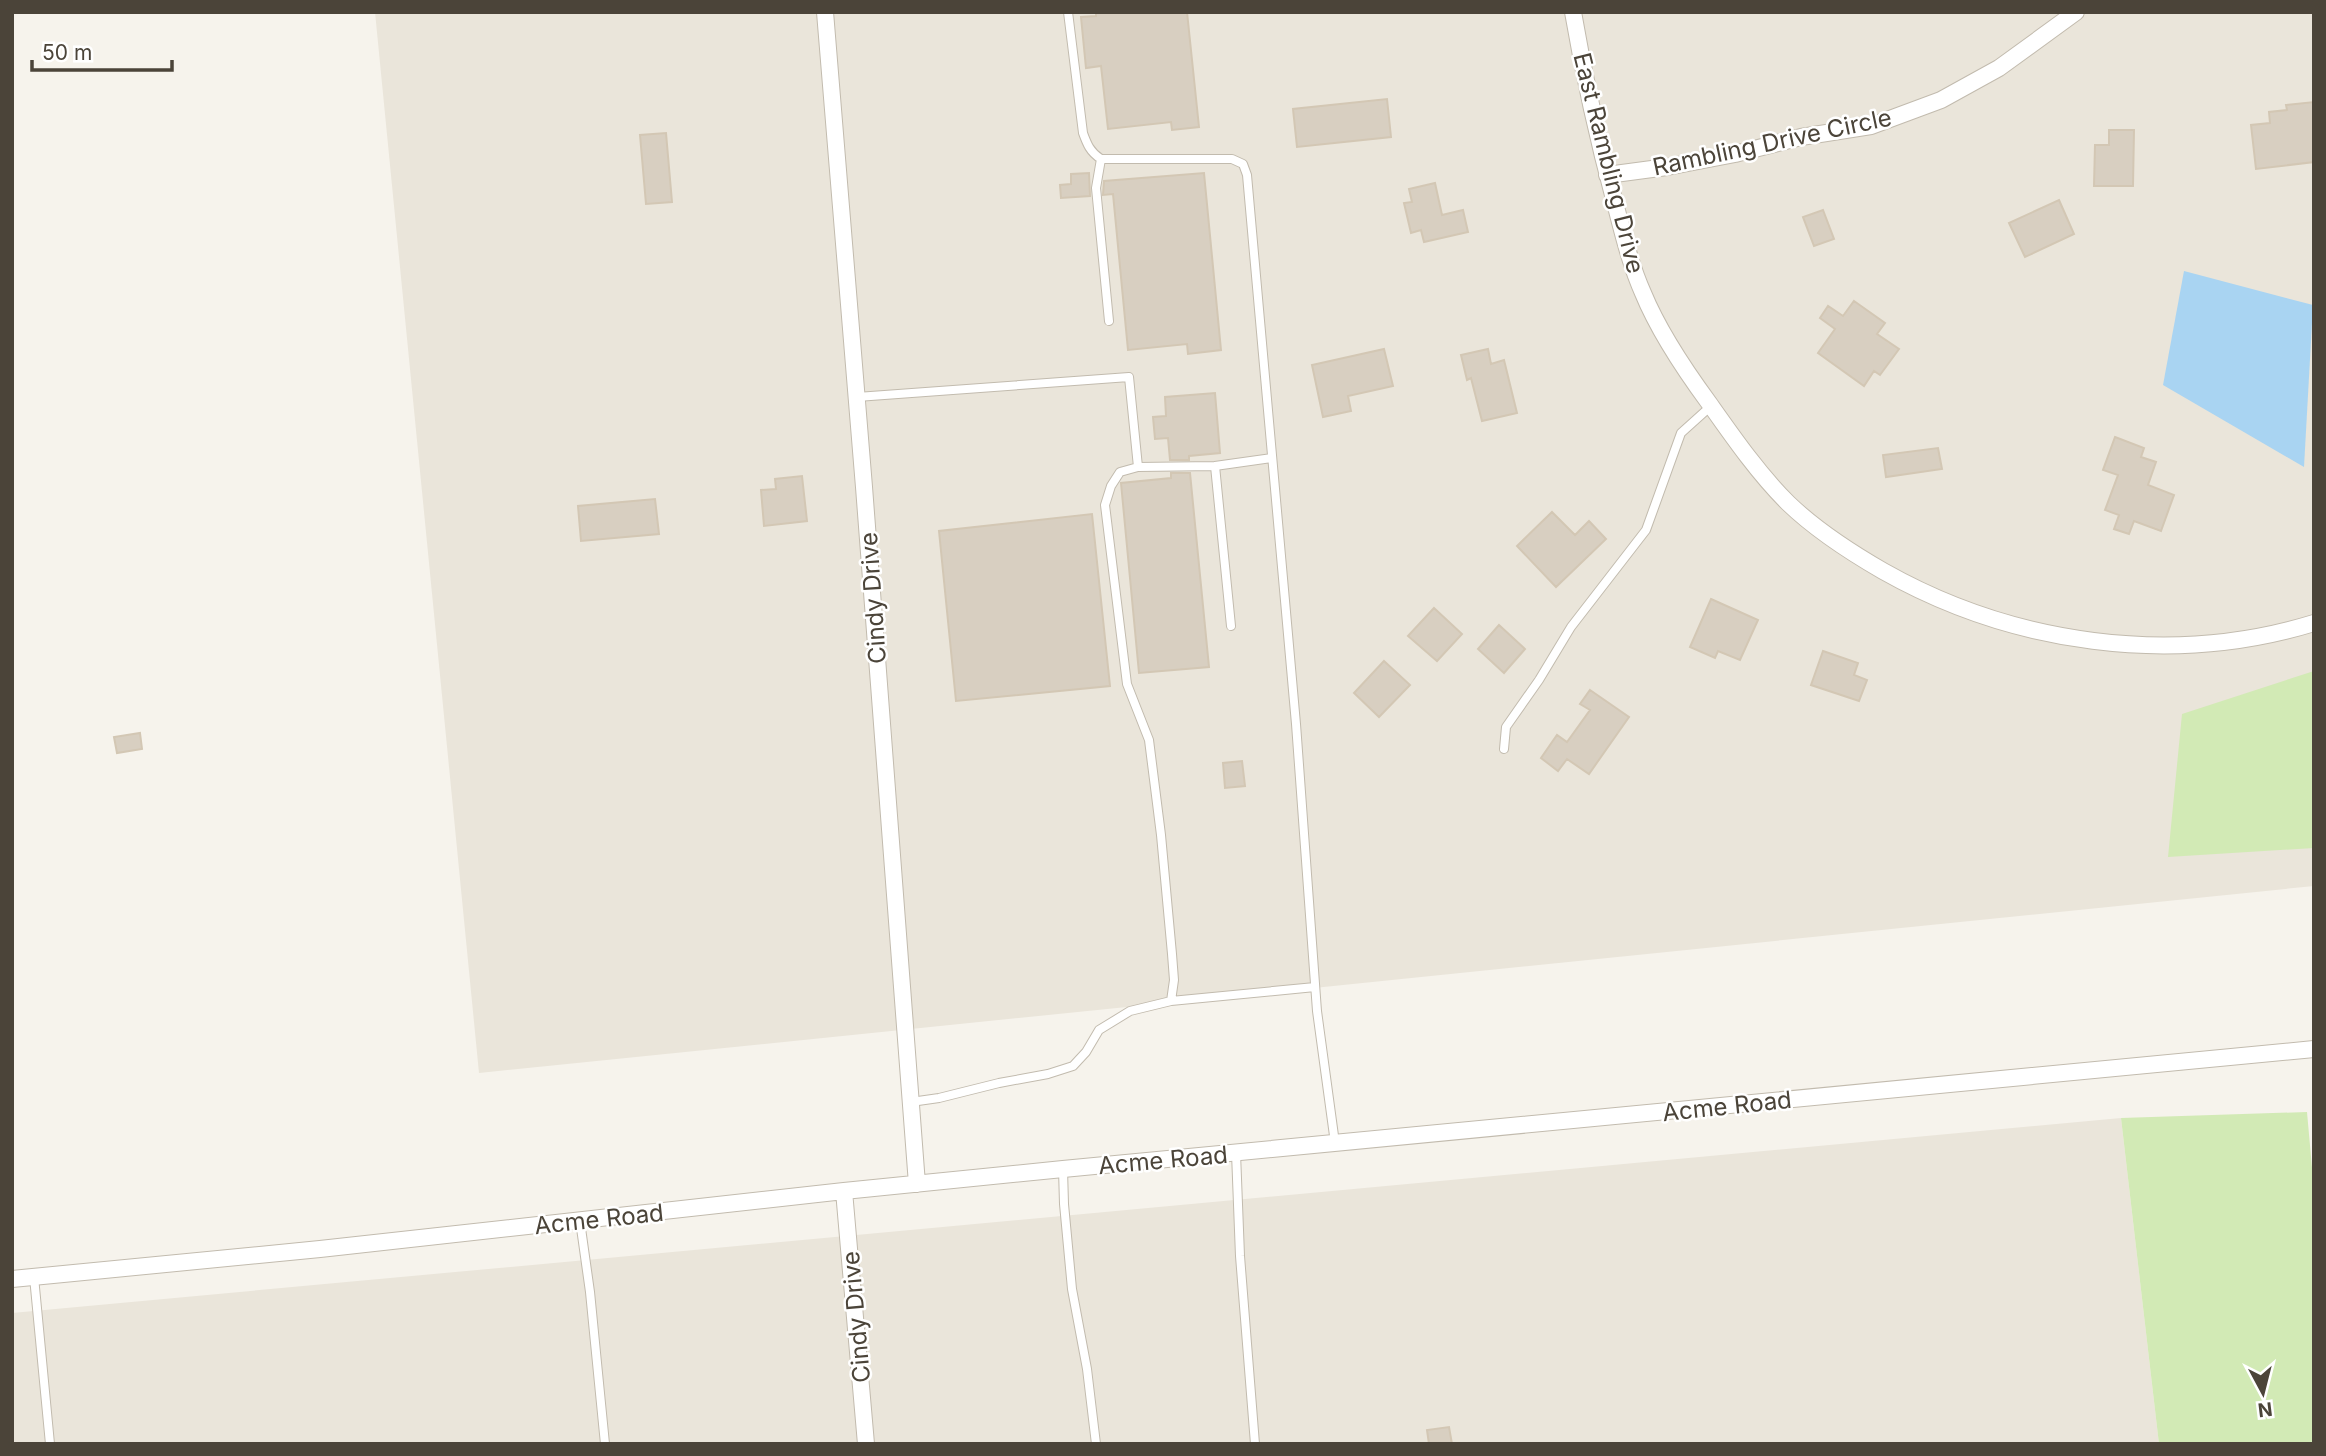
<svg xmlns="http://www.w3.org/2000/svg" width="2326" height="1456" font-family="Inter,sans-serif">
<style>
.residential{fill:#eae5da}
.green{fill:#d2eab5}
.water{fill:#a9d4f2}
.building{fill:#d8cfc1;stroke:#d3c7b4;stroke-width:2}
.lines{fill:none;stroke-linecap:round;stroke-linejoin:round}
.lane-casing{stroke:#c2bbae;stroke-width:10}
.street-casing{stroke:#c2bbae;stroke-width:18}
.lane{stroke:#fff;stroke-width:8}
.street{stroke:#fff;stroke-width:16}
.labels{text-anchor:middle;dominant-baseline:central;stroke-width:5;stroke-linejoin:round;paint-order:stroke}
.street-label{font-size:24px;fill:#4b4439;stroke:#fff}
</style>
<rect width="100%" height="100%" fill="#f6f3ec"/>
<path class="residential" d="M 375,12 L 2314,12 L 2314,886 L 479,1073 Z
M 2121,1118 L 2159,1444 L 12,1444 L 12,1313 Z"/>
<path class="green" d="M 2314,671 L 2314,848 L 2168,857 L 2182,714 Z
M 2307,1112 L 2314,1190 L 2314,1444 L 2159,1444 L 2121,1118 Z"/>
<path class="water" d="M 2184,271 L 2313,305 L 2304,467 L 2163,385 Z"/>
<path class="building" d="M 1096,12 L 1187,12 L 1199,127 L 1172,130 L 1171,122 L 1108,129 L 1101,66 L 1086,68 L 1081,17 L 1096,16 Z
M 1387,99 L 1391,137 L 1297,147 L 1293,109 Z
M 2314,102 L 2314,162 L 2256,169 L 2251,125 L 2270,123 L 2269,112 L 2287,110 L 2286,105 Z
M 2109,130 L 2134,130 L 2133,186 L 2094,186 L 2095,145 L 2109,145 Z
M 666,133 L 672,202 L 646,204 L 640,135 Z
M 1089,173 L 1090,196 L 1061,198 L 1060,185 L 1071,184 L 1071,174 Z
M 1204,173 L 1221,350 L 1188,354 L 1187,344 L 1128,350 L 1113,194 L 1103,195 L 1104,181 Z
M 1435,183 L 1442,215 L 1463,210 L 1468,232 L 1424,242 L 1421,230 L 1411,233 L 1404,203 L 1412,202 L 1409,189 Z
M 2059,200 L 2074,234 L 2025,257 L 2009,223 Z
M 1823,210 L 1834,239 L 1814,246 L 1803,217 Z
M 1854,301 L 1885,323 L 1877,334 L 1899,349 L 1880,375 L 1874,371 L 1864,386 L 1818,353 L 1835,329 L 1820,318 L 1828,306 L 1843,316 Z
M 1384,349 L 1393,386 L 1348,396 L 1351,411 L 1323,417 L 1312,365 Z
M 1488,349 L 1491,364 L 1504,360 L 1517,413 L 1482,421 L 1471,378 L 1467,380 L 1461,355 Z
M 1215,393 L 1220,453 L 1189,456 L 1189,460 L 1170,460 L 1168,438 L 1155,439 L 1153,417 L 1166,416 L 1165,397 Z
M 2115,437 L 2144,448 L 2141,457 L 2156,462 L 2148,485 L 2174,495 L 2161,531 L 2134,521 L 2129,534 L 2114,529 L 2119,515 L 2105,510 L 2118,475 L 2103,470 Z
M 1938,448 L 1942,469 L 1886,477 L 1883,455 Z
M 1171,473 L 1190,473 L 1209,667 L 1139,673 L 1121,483 L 1171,478 Z
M 802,476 L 807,521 L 764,526 L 761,490 L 776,489 L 775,479 Z
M 655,499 L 659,534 L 581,541 L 578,506 Z
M 1552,512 L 1575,535 L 1589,521 L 1606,539 L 1556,587 L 1517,546 Z
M 1092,514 L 1110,686 L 956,701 L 939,531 Z
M 1711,599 L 1758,620 L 1740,660 L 1718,651 L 1715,658 L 1690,647 Z
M 1434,608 L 1462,634 L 1437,661 L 1408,636 Z
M 1499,625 L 1525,649 L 1504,673 L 1478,649 Z
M 1823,651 L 1858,663 L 1854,675 L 1867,680 L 1859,701 L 1811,685 Z
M 1384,661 L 1410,685 L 1379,717 L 1354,693 Z
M 1590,690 L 1629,717 L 1589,774 L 1567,759 L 1558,771 L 1541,758 L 1557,735 L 1567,742 L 1590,710 L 1580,704 Z
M 140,733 L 142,749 L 117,753 L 114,737 Z
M 1242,761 L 1245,786 L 1225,788 L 1223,763 Z
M 1449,1427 L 1452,1444 L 1429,1444 L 1427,1430 Z"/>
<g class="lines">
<g class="lane-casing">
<path id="lane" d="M 1068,12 L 1083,133 C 1087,144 1090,152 1101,159 L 1232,159 L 1243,164 L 1247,175 L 1296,724 L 1317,1011 L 1335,1143
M 1101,159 L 1096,188 L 1109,321
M 857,397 L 1129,377 L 1138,467 L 1215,466 L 1231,626
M 1215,466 L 1272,458
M 1138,467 L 1120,472 L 1111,486 L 1105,505 L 1127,684 L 1149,740 L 1161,835 L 1172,954 L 1174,980 L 1171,1001
M 1504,749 L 1506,727 L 1539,680 L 1571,627 L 1646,530 L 1681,433 L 1711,406
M 911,1102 L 939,1098 L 999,1083 L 1048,1074 L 1073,1066 L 1086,1052 L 1099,1030 L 1130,1011 L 1171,1001 L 1315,987
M 1236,1153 L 1240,1256 L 1255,1444
M 1063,1169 L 1064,1204 L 1072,1289 L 1087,1369 L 1096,1444
M 580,1221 L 590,1292 L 605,1444
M 34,1277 L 50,1444"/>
</g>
<g class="street-casing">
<path id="street" d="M 825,12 L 864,487 L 917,1184
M 1573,12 C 1584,76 1598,140 1615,203 C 1623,233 1630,264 1643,293 C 1659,332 1684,369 1709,403 C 1733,437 1758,473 1788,503 C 1816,530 1850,552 1883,571 C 2012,644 2171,667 2314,623
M 1607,175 L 1667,167 L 1735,154 L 1801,137 L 1871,126 L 1941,100 L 1999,68 L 2076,12
M 844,1191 L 866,1444
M 12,1279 L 320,1249 L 844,1191 L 1063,1169 L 2314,1049"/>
</g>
<use href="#lane" class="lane"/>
<use href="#street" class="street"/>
</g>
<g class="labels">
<g class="street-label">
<text transform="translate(1772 142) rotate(-12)">Rambling Drive Circle</text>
<text transform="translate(1609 163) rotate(76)">East Rambling Drive</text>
<text transform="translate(873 598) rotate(-94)">Cindy Drive</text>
<text transform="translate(1727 1106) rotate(-6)">Acme Road</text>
<text transform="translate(1163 1160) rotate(-5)">Acme Road</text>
<text transform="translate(599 1219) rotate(-6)">Acme Road</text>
<text transform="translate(856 1317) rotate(-95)">Cindy Drive</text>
</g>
</g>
<rect width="2326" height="1456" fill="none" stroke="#4b4439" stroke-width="28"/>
<g transform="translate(2263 1393) rotate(173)" stroke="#ffffff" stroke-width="5" paint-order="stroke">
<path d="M0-5L12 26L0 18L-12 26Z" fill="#4b4439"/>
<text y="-10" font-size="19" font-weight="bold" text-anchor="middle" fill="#4b4439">N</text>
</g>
<path d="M32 60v10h140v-10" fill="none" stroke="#4b4439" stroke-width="3.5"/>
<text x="42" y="60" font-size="21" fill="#4b4439" stroke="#ffffff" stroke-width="5" paint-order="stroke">50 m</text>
</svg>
